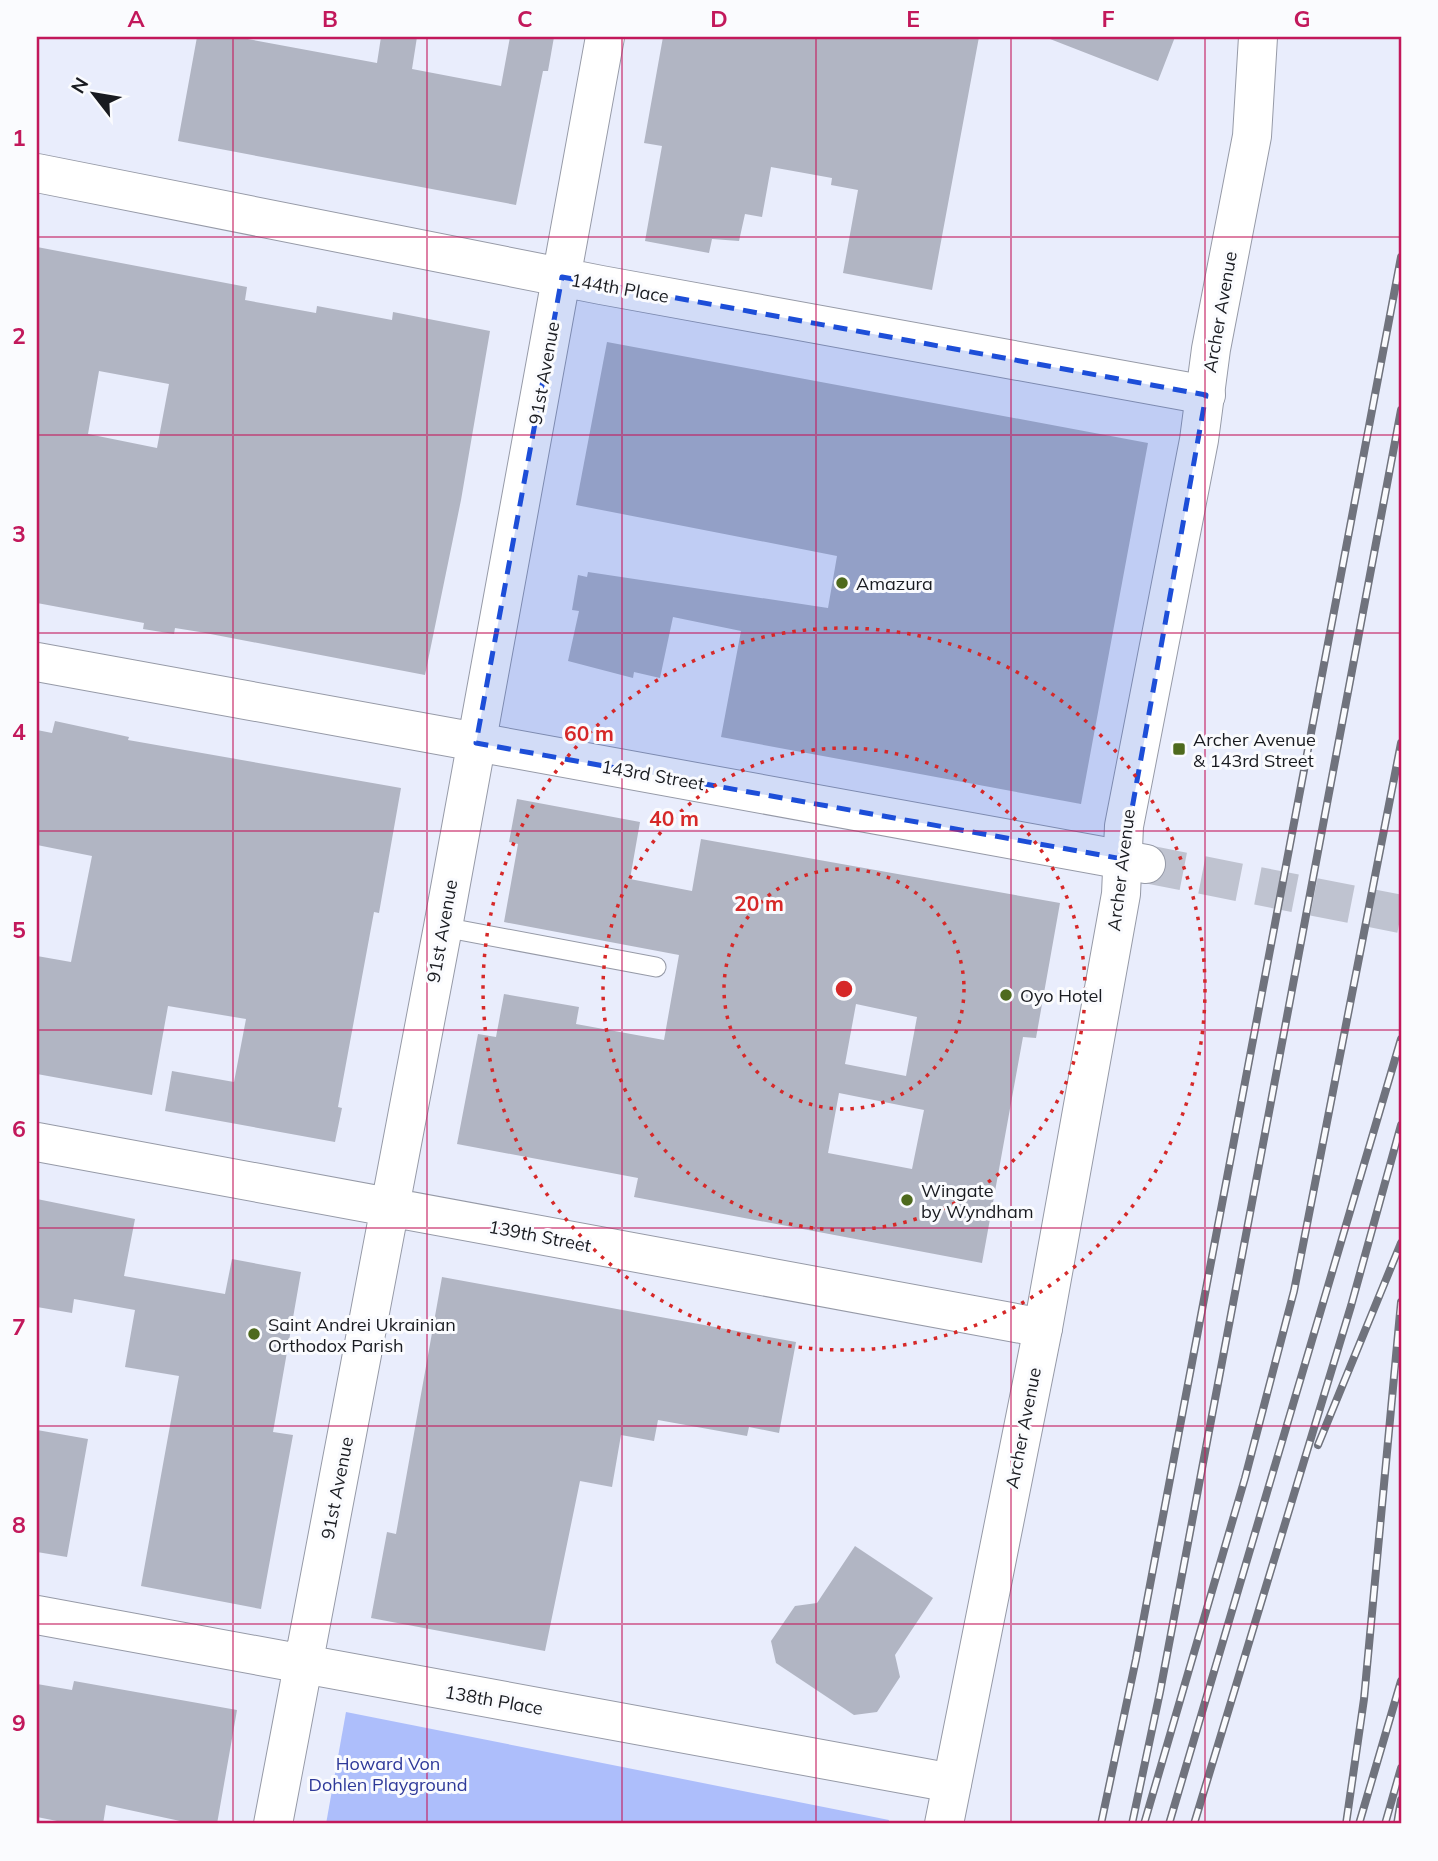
<svg xmlns="http://www.w3.org/2000/svg" width="1438" height="1861" font-family="Mulish,sans-serif">
<style>
.green{fill:#adbefb}
.building{fill:#b1b5c3;fill-rule:evenodd}
.lines{fill:none;stroke-linecap:round;stroke-linejoin:round}
.minor-tunnel{stroke:#bfc3d0;stroke-width:38;stroke-dasharray:38 19;stroke-linecap:butt}
.service-casing{stroke:#969aa7;stroke-width:21}
.minor-casing{stroke:#969aa7;stroke-width:40}
.tertiary-casing{stroke:#969aa7;stroke-width:40}
.service{stroke:#fff;stroke-width:19}
.minor{stroke:#fff;stroke-width:38}
.tertiary{stroke:#fff;stroke-width:38}
.rail-casing{stroke:#70737d;stroke-width:8}
.rail{stroke:#fafbfe;stroke-width:5;stroke-dasharray:16;stroke-linecap:butt}
.marked{fill:#1d4ed8;fill-opacity:0.2;stroke:#1d4ed8;stroke-width:5;stroke-dasharray:14 9;stroke-linejoin:round}
.grid{fill:none;stroke:#c2185b;stroke-width:2;stroke-opacity:0.55}
.ring{fill:none;stroke:#d62828;stroke-width:3.5;stroke-dasharray:3.5 7}
.poi-dot{fill:#4e6a1d;stroke:#fafbfe;stroke-width:2.5}
.labels{text-anchor:middle;dominant-baseline:central;stroke-width:6;stroke-linejoin:round;paint-order:stroke}
.street-label{font-size:18px;fill:#191b20;stroke:#fafbfe}
.poi-label{font-size:18px;fill:#191b20;stroke:#fafbfe;text-anchor:start}
.park-label{font-size:18px;fill:#2e3999;stroke:#fafbfe}
.centre{fill:#d62828;stroke:#fafbfe;stroke-width:3.5}
.ring-label{font-size:21px;text-anchor:middle;font-weight:bold;fill:#d62828;stroke:#fafbfe;stroke-width:6;stroke-linejoin:round;paint-order:stroke}
.neatline{fill:none;stroke:#c2185b;stroke-width:2.5}
.grid-label{font-size:23px;text-anchor:middle;font-weight:bold;fill:#c2185b}
</style>
<rect width="100%" height="100%" fill="#e9edfc"/>
<path class="green" d="M 346,1712 L 889,1820 L 888,1824 L 326,1824 Z"/>
<path class="building" d="M 197,37 L 237,37 L 377,63 L 381,37 L 417,37 L 412,69 L 501,86 L 510,37 L 554,37 L 548,71 L 543,71 L 516,205 L 178,141 Z
M 663,37 L 979,37 L 932,290 L 843,273 L 858,190 L 831,185 L 832,178 L 771,167 L 762,217 L 745,214 L 739,241 L 712,239 L 709,253 L 645,241 L 662,146 L 644,143 Z
M 1050,37 L 1175,37 L 1158,81 L 1050,39 Z
M 37,247 L 247,287 L 245,300 L 316,313 L 317,306 L 392,320 L 393,312 L 490,331 L 461,500 L 425,675 L 200,632 L 175,628 L 174,634 L 143,629 L 144,623 L 37,603 ZM 99,371 L 169,384 L 157,448 L 88,434 Z
M 607,342 L 1148,443 L 1081,804 L 721,737 L 741,631 L 673,617 L 660,678 L 634,672 L 633,678 L 568,661 L 579,611 L 572,610 L 578,575 L 587,577 L 588,572 L 828,608 L 837,556 L 576,505 Z
M 55,721 L 129,737 L 128,740 L 401,788 L 379,913 L 374,912 L 338,1107 L 342,1108 L 335,1142 L 165,1111 L 172,1071 L 234,1082 L 246,1019 L 168,1006 L 152,1095 L 37,1074 L 37,956 L 71,962 L 92,856 L 37,845 L 37,730 L 52,733 Z
M 517,799 L 640,822 L 630,879 L 692,891 L 701,839 L 1060,903 L 1036,1038 L 1023,1037 L 982,1263 L 634,1197 L 638,1178 L 457,1144 L 478,1034 L 496,1037 L 504,994 L 579,1007 L 576,1024 L 664,1040 L 679,955 L 504,922 L 518,844 L 509,842 ZM 856,1004 L 917,1017 L 906,1076 L 845,1064 ZM 839,1093 L 924,1110 L 912,1169 L 828,1153 Z
M 37,1199 L 135,1219 L 124,1276 L 225,1294 L 232,1259 L 301,1272 L 273,1432 L 293,1435 L 261,1609 L 141,1586 L 179,1376 L 125,1367 L 135,1310 L 74,1299 L 72,1313 L 37,1307 Z
M 442,1277 L 796,1342 L 779,1433 L 749,1427 L 747,1436 L 658,1420 L 654,1441 L 621,1435 L 612,1487 L 580,1481 L 545,1651 L 371,1618 L 387,1532 L 396,1534 Z
M 37,1430 L 88,1439 L 67,1557 L 37,1552 Z
M 855,1546 L 933,1598 L 895,1655 L 900,1677 L 877,1712 L 854,1715 L 776,1663 L 771,1641 L 795,1606 L 817,1603 Z
M 74,1681 L 237,1710 L 217,1824 L 194,1824 L 106,1805 L 103,1824 L 72,1824 L 37,1817 L 37,1684 L 72,1690 Z"/>
<g class="lines">
<path class="minor-tunnel" d="M 1146,864 L 1401,914"/>
<g class="service-casing">
<path id="service" d="M 443,927 L 656,967"/>
</g>
<g class="minor-casing">
<path id="minor" d="M 37,173 L 601,285 L 1206,395
M 37,662 L 1146,864
M 37,1142 L 1043,1328
M 37,1615 L 952,1783
M 273,1824 L 443,927 L 605,37"/>
</g>
<g class="tertiary-casing">
<path id="tertiary" d="M 944,1824 L 1043,1328 L 1121,894 L 1124,826 L 1199,440 L 1211,349 L 1252,136 L 1258,37"/>
</g>
<use href="#service" class="service"/>
<use href="#minor" class="minor"/>
<use href="#tertiary" class="tertiary"/>
<g class="rail-casing">
<path id="rail" d="M 1318,1445 L 1401,1243
M 1101,1824 L 1136,1659 L 1401,257
M 1132,1824 L 1160,1692 L 1401,410
M 1144,1824 L 1245,1478 L 1294,1291 L 1401,743
M 1169,1824 L 1401,1039
M 1194,1824 L 1351,1306 L 1401,1125
M 1346,1824 L 1364,1699 L 1401,1302
M 1359,1824 L 1401,1681
M 1385,1824 L 1401,1768
M 1397,1824 L 1401,1800"/>
</g>
<use href="#rail" class="rail"/>
</g>
<path class="marked" d="M 562,277 L 1206,395 L 1123,859 L 476,743 Z"/>
<path class="grid" d="M 233,37 L 233,1824M 427,37 L 427,1824M 622,37 L 622,1824M 816,37 L 816,1824M 1011,37 L 1011,1824M 1205,37 L 1205,1824M 37,237 L 1401,237M 37,435 L 1401,435M 37,633 L 1401,633M 37,831 L 1401,831M 37,1030 L 1401,1030M 37,1228 L 1401,1228M 37,1426 L 1401,1426M 37,1624 L 1401,1624"/>
<g class="ring">
<circle cx="844" cy="989" r="120"/>
<circle cx="844" cy="989" r="241"/>
<circle cx="844" cy="989" r="361"/>
</g>
<g class="poi-dot">
<circle cx="842" cy="583" r="7"/>
<rect x="1172" y="742" width="14" height="14" rx="3.5"/>
<circle cx="1006" cy="995" r="7"/>
<circle cx="907" cy="1200" r="7"/>
<circle cx="254" cy="1334" r="7"/>
</g>
<g class="labels">
<g class="street-label">
<text transform="translate(620 288) rotate(10)">144th Place</text>
<text transform="translate(1220 312) rotate(-80)">Archer Avenue</text>
<text transform="translate(544 373) rotate(-80)">91st Avenue</text>
<text transform="translate(653 775) rotate(10)">143rd Street</text>
<text transform="translate(1121 870) rotate(-83)">Archer Avenue</text>
<text transform="translate(442 931) rotate(-80)">91st Avenue</text>
<text transform="translate(540 1236) rotate(11)">139th Street</text>
<text transform="translate(1023 1428) rotate(-79)">Archer Avenue</text>
<text transform="translate(337 1488) rotate(-79)">91st Avenue</text>
<text transform="translate(494 1700) rotate(10)">138th Place</text>
</g>
<g class="poi-label">
<text x="856" y="583">Amazura</text>
<text x="1193" y="739">Archer Avenue<tspan x="1193" dy="21">&amp; 143rd Street</tspan></text>
<text x="1020" y="995">Oyo Hotel</text>
<text x="921" y="1190">Wingate<tspan x="921" dy="21">by Wyndham</tspan></text>
<text x="268" y="1324">Saint Andrei Ukrainian<tspan x="268" dy="21">Orthodox Parish</tspan></text>
</g>
<g class="park-label">
<text x="388" y="1763">Howard Von<tspan x="388" dy="21">Dohlen Playground</tspan></text>
</g>
</g>
<circle cx="844" cy="989" r="10" class="centre"/>
<g class="ring-label">
<text x="589" y="741">60 m</text>
<text x="674" y="826">40 m</text>
<text x="759" y="911">20 m</text>
</g>
<rect width="1438" height="1861" fill="none" stroke="#fafbfe" stroke-width="77"/>
<g transform="translate(94 94) rotate(301)" stroke="#fafbfe" stroke-width="5" paint-order="stroke">
<path d="M0-5L12 26L0 18L-12 26Z" fill="#191b20"/>
<text y="-10" font-size="19" font-weight="bold" text-anchor="middle" fill="#191b20">N</text>
</g>
<rect x="38" y="38" width="1362" height="1784" class="neatline"/>
<g class="grid-label">
<text x="136" y="27">A</text>
<text x="330" y="27">B</text>
<text x="525" y="27">C</text>
<text x="719" y="27">D</text>
<text x="913" y="27">E</text>
<text x="1108" y="27">F</text>
<text x="1302" y="27">G</text>
<text x="19" y="146">1</text>
<text x="19" y="344">2</text>
<text x="19" y="542">3</text>
<text x="19" y="740">4</text>
<text x="19" y="938">5</text>
<text x="19" y="1137">6</text>
<text x="19" y="1335">7</text>
<text x="19" y="1533">8</text>
<text x="19" y="1731">9</text>
</g>
</svg>
